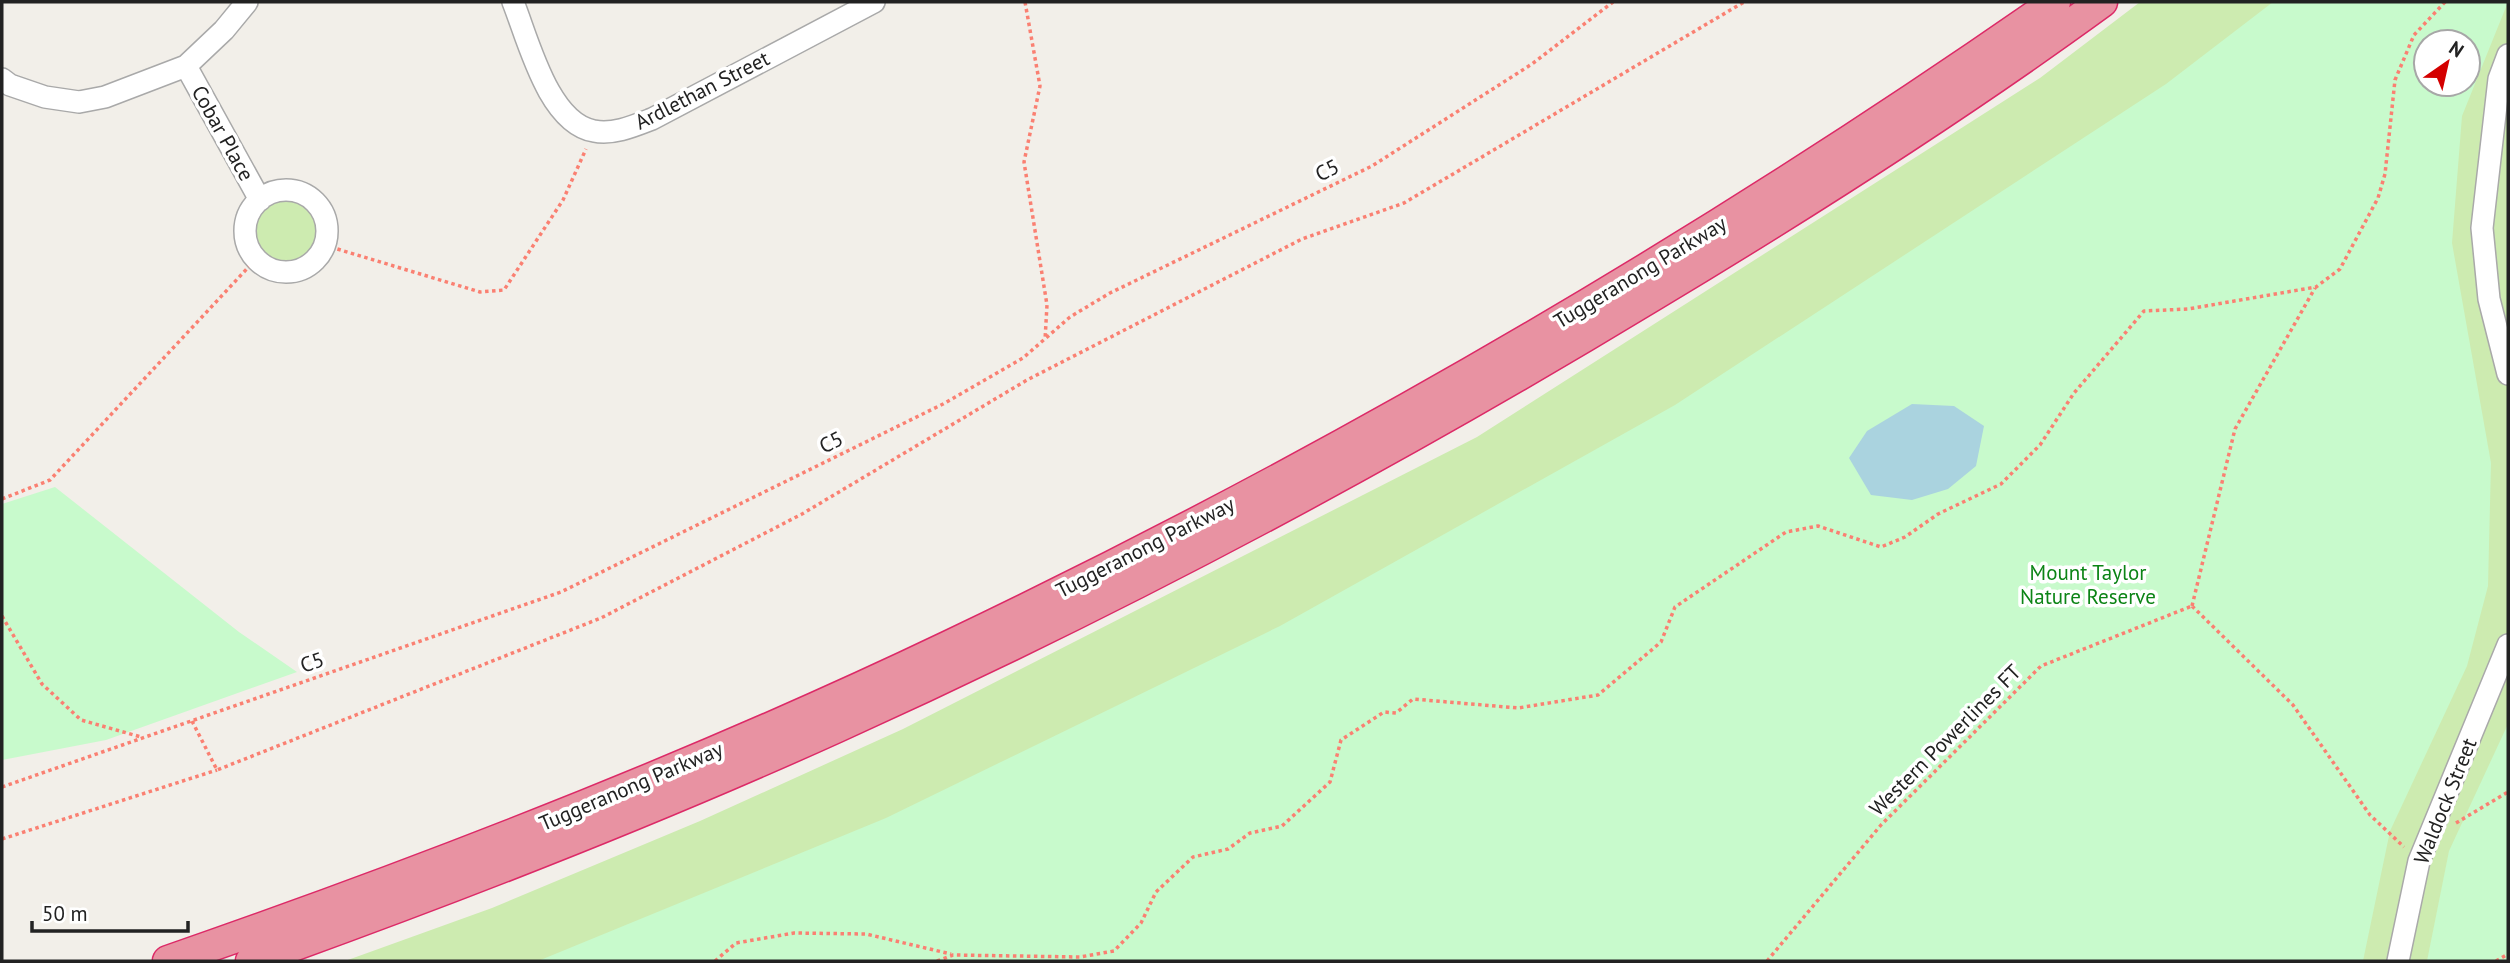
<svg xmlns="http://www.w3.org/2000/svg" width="2510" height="963" font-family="'PT Sans',sans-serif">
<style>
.grass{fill:#cdebb0;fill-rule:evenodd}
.park{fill:#c8facc;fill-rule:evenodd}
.water{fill:#aad3df}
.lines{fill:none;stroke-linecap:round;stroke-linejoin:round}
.minor-casing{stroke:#a9a9a9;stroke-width:24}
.highway-casing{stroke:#dc2a67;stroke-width:33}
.path{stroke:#fa8072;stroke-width:3.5;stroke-dasharray:3.5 3.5;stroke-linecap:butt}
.minor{stroke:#fff;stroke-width:21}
.highway{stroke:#e892a2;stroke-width:30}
.labels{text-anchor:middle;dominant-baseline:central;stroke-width:7;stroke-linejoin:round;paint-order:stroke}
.street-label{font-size:21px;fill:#222;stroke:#fff}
.park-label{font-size:21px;fill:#0c8416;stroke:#fff}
</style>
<rect width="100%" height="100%" fill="#f2efe9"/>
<path class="grass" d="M 2140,2 L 2508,2 L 2508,961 L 345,961 L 492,908 L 700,821 L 903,729 L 1477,437 L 2040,78 ZM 2426,42 L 2468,42 L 2468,84 L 2426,84 Z
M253 231a33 33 0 1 1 66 0a33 33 0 1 1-66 0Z"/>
<path class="park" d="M 2273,2 L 2508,2 L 2462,116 L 2452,243 L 2491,463 L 2488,586 L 2467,666 L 2390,831 L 2363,961 L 538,961 L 886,818 L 1280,626 L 1675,405 L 2166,84 ZM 2426,42 L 2468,42 L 2468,84 L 2426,84 Z
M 55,487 L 239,632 L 297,672 L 106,740 L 2,760 L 2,504 Z
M 2508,724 L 2508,961 L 2427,961 L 2449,851 Z"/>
<path class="water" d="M 1912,404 L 1954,406 L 1984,426 L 1976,466 L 1948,489 L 1912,500 L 1871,495 L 1849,458 L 1867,431 Z"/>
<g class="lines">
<g class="minor-casing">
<path id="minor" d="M 513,2 C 528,39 548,123 594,131 C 613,135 634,126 652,119 L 874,2
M 2508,55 L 2499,79 L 2482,228 L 2489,299 L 2508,374
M 186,66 L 260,200
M 2,79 L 10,85 L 45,97 L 79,102 L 105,97 L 186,66 L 224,30 L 247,2
M245 231a41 41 0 1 1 82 0a41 41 0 1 1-82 0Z
M 2398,961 L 2419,861 L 2508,645"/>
</g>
<g class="highway-casing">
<path id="highway" d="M 168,961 C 433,869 696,767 949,646 C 1335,462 1705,246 2055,2
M 251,961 C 449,890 645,814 837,727 C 1118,600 1390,455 1654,295 C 1807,203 1958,107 2102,2"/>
</g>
<path class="path" d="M 1025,2 L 1040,86 L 1024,162 L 1047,305 L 1045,340
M 324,245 L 480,292 L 504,290 L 563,200 L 586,149
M 2,499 L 50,480 L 256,259
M 2192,606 L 2235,429 L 2315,288
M 2192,606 L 2293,705 L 2370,815 L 2404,847
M 2,616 L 42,684 L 81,720 L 141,737
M 192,721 L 217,770 L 601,618 L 802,514 L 1027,380 L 1302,239 L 1404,203 L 1744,2
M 2,787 L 561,592 L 943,404 L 1023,358 L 1070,317 L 1110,293 L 1372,166 L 1532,64 L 1613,2
M 2456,823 L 2508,792
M 2,839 L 217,770
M 715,961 L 736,943 L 794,933 L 866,934 L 951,954
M 937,961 L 953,955 L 1080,957 L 1114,951 L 1141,923 L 1156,892 L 1193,857 L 1228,849 L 1250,833 L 1282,826 L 1330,782 L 1341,740 L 1384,712 L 1396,713 L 1413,699 L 1518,708 L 1598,695 L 1661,642 L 1675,607 L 1786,532 L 1818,526 L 1881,547 L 1905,537 L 1938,514 L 2001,484 L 2040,445 L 2074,393 L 2144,311 L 2188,309 L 2316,287 L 2340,269 L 2378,198 L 2385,174 L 2395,80 L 2414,35 L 2445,2
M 1767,961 L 1881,825 L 2041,666 L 2192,606
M 2496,961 L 2508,954"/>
<use href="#minor" class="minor"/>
<use href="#highway" class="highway"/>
</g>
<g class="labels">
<g class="street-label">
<text transform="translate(702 90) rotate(-27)">Ardlethan Street</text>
<text transform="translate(223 133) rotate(61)">Cobar Place</text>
<text transform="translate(1327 170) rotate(-26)">C5</text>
<text transform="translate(1640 272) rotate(-31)">Tuggeranong Parkway</text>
<text transform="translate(831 442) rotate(-26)">C5</text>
<text transform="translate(1145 547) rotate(-27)">Tuggeranong Parkway</text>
<text transform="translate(312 662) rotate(-19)">C5</text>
<text transform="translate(1945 740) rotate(-45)">Western Powerlines FT</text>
<text transform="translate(631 786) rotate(-23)">Tuggeranong Parkway</text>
<text transform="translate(2445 801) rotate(-68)">Waldock Street</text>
</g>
<g class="park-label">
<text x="2088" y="572">Mount Taylor<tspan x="2088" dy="24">Nature Reserve</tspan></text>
</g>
</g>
<rect width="2510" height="963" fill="none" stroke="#222222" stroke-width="7"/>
<g transform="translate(2447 63) rotate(34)"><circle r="33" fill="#ffffff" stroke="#a7a7a7" stroke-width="2"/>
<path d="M0-5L12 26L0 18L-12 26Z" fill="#d40000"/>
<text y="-10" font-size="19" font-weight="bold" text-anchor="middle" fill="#222222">N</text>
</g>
<path d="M32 921v10h156v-10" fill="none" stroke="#222222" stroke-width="3.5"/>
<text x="42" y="921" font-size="21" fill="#222222" stroke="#ffffff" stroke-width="5" paint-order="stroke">50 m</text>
</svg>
